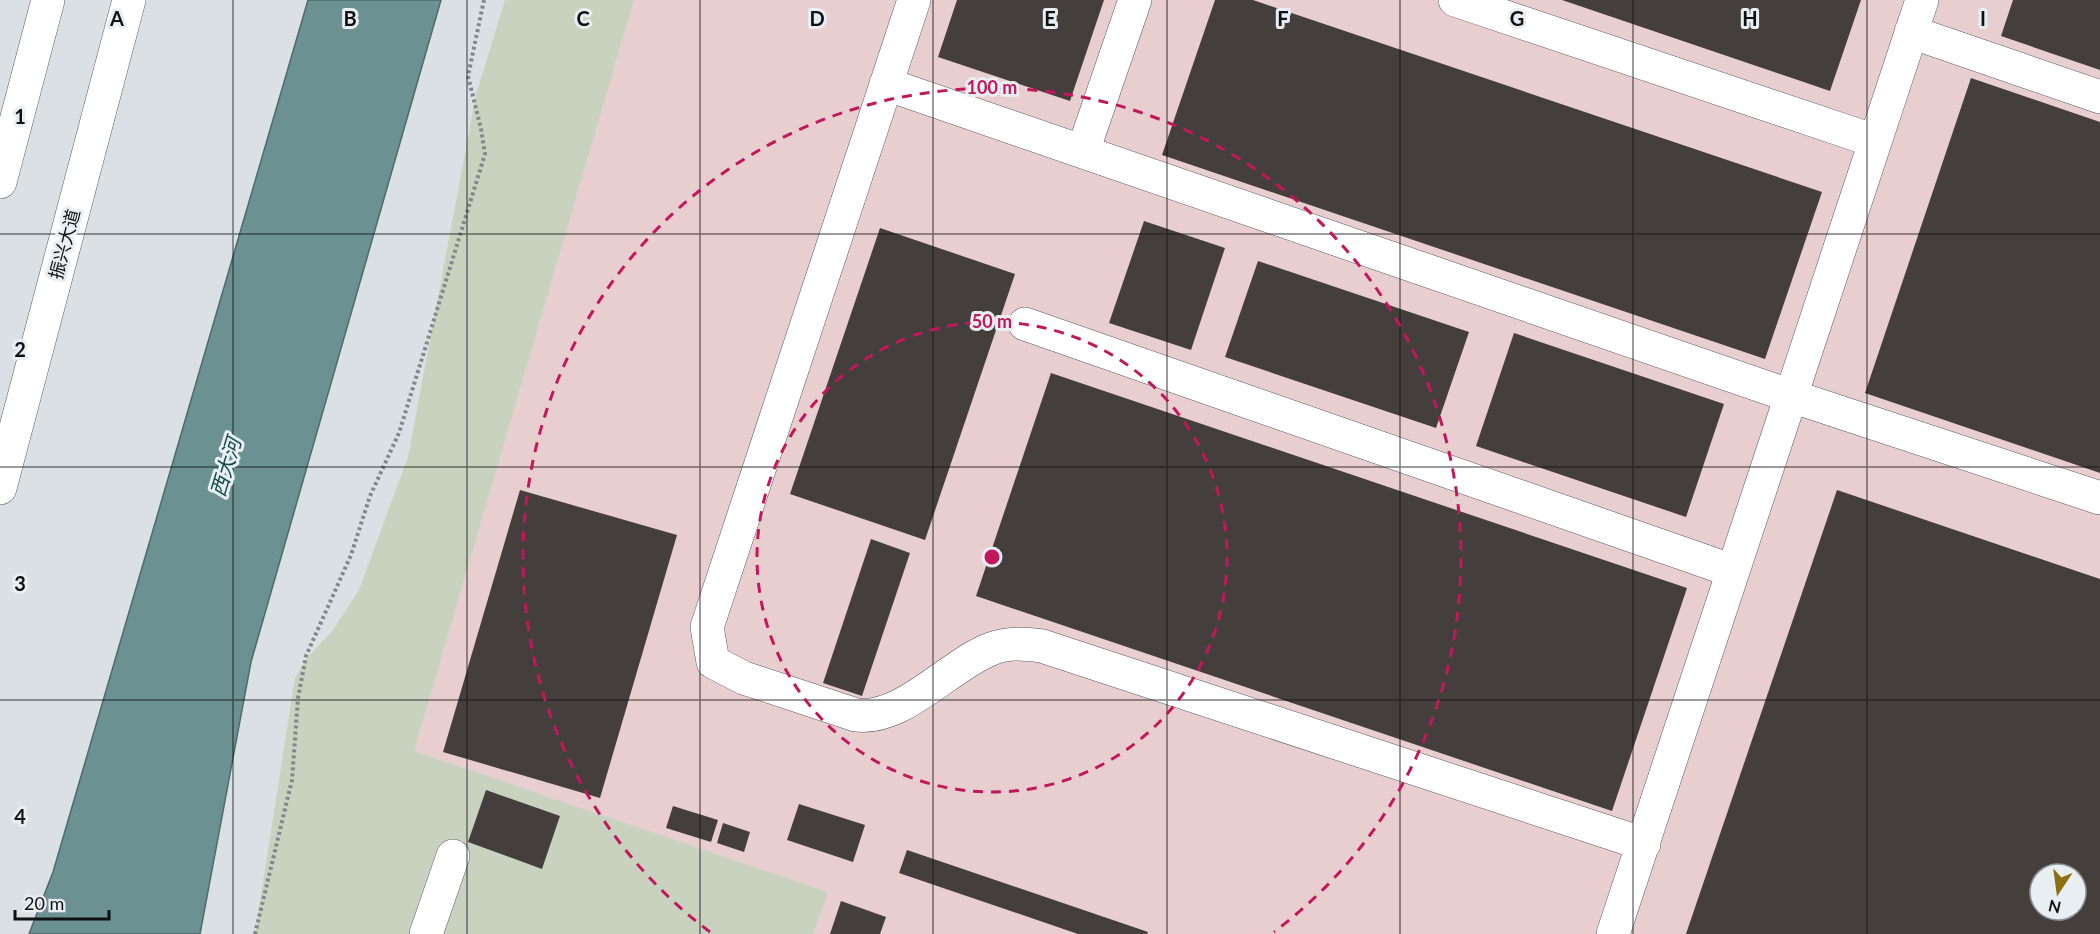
<svg xmlns="http://www.w3.org/2000/svg" width="2100" height="934" font-family="Lato,'Noto Sans SC',sans-serif">
<style>
.industrial{fill:#e9cecf;fill-rule:evenodd}
.green{fill:#c8d2be}
.water{fill:#6b9193;stroke:#4f6a6c;stroke-width:1.5}
.building{fill:#443f3d;fill-rule:evenodd}
.lines{fill:none;stroke-linecap:round;stroke-linejoin:round}
.minor-casing{stroke:#565a5e;stroke-width:34}
.major-casing{stroke:#565a5e;stroke-width:34}
.path{stroke:#83868a;stroke-width:4;stroke-dasharray:3 3;stroke-linecap:butt}
.minor{stroke:#fff;stroke-width:33}
.major{stroke:#fff;stroke-width:33}
.grid{fill:none;stroke:#0f1012;stroke-width:1.5;stroke-opacity:0.55}
.ring{fill:none;stroke:#c2185b;stroke-width:3;stroke-dasharray:10 8}
.labels{text-anchor:middle;dominant-baseline:central;stroke-width:6;stroke-linejoin:round;paint-order:stroke}
.street-label{font-size:18px;fill:#0f1012;stroke:#e8eef2}
.water-label{font-size:20px;font-style:italic;fill:#0d494c;stroke:#e8eef2}
.grid-label{font-size:20px;text-anchor:middle;font-weight:bold;fill:#0f1012;stroke:#e8eef2;stroke-width:6;stroke-linejoin:round;paint-order:stroke}
.centre{fill:#c2185b;stroke:#e8eef2;stroke-width:3}
.ring-label{font-size:18px;text-anchor:middle;font-weight:bold;fill:#c2185b;stroke:#e8eef2;stroke-width:6;stroke-linejoin:round;paint-order:stroke}
</style>
<rect width="100%" height="100%" fill="#dbe0e5"/>
<path class="industrial" d="M 634,0 L 2100,0 L 2100,934 L 813,934 L 827,892 L 414,751 ZM 2040,874 L 2076,874 L 2076,910 L 2040,910 Z"/>
<path class="green" d="M 505,0 L 634,0 L 414,751 L 828,892 L 813,934 L 255,934 L 295,678 L 308,657 L 333,630 L 359,590 L 408,457 L 476,95 Z"/>
<path class="water" d="M 308,0 L 441,0 L 251,662 L 200,934 L 29,934 L 53,872 Z"/>
<path class="building" d="M 957,0 L 1104,0 L 1070,101 L 938,57 Z
M 1215,0 L 1253,0 L 1822,192 L 1765,359 L 1162,155 Z
M 1562,0 L 1861,0 L 1830,91 Z
M 2013,0 L 2100,0 L 2100,70 L 2001,36 Z
M 1971,78 L 2100,122 L 2100,473 L 1865,393 Z
M 1144,221 L 1225,248 L 1191,350 L 1109,323 Z
M 880,228 L 1015,274 L 925,540 L 790,494 Z
M 1258,261 L 1469,332 L 1436,428 L 1225,357 Z
M 1514,333 L 1724,404 L 1686,517 L 1476,446 Z
M 1051,373 L 1687,588 L 1612,811 L 976,596 Z
M 520,490 L 677,535 L 600,798 L 443,752 Z
M 1837,490 L 2100,579 L 2100,934 L 1686,934 ZM 2040,874 L 2076,874 L 2076,910 L 2040,910 Z
M 871,539 L 910,553 L 862,696 L 823,683 Z
M 486,790 L 560,816 L 542,869 L 468,842 Z
M 799,804 L 865,825 L 853,862 L 787,840 Z
M 673,806 L 718,820 L 711,842 L 666,828 Z
M 723,823 L 750,832 L 744,852 L 717,843 Z
M 907,850 L 1148,932 L 1147,934 L 1078,934 L 899,873 Z
M 841,901 L 886,917 L 880,934 L 830,934 Z"/>
<g class="lines">
<g class="minor-casing">
<path id="minor" d="M 914,0 L 707,627 L 713,662 L 744,678 L 856,715 C 903,721 949,665 991,649 C 1008,642 1025,644 1042,646 L 1644,844
M 1455,0 L 1875,141
M 1911,32 L 2100,97
M 886,84 L 1791,396 L 2100,498
M 1083,151 L 1135,0
M 1025,324 L 1733,571
M 426,934 L 453,856
M 1613,934 L 1922,0"/>
</g>
<g class="major-casing">
<path id="major" d="M 0,182 L 48,0
M 0,488 L 129,0"/>
</g>
<path class="path" d="M 255,934 L 292,780 L 298,698 L 306,656 L 351,555 L 370,496 L 399,433 L 485,154 L 481,129 L 468,76 L 484,0"/>
<use href="#minor" class="minor"/>
<use href="#major" class="major"/>
</g>
<path class="grid" d="M 233,0 L 233,934M 467,0 L 467,934M 700,0 L 700,934M 933,0 L 933,934M 1167,0 L 1167,934M 1400,0 L 1400,934M 1633,0 L 1633,934M 1867,0 L 1867,934M 0,234 L 2100,234M 0,467 L 2100,467M 0,700 L 2100,700"/>
<g class="ring">
<circle cx="992" cy="557" r="235"/>
<path d="M710 932A469 469 0 1 1 1274 932"/>
</g>
<g class="labels">
<g class="street-label">
<text transform="translate(64 244) rotate(-75)">振兴大道</text>
</g>
<g class="water-label">
<text transform="translate(225 467) rotate(-73)">西大河</text>
</g>
</g>
<g class="grid-label">
<text x="117" y="26">A</text>
<text x="350" y="26">B</text>
<text x="583" y="26">C</text>
<text x="817" y="26">D</text>
<text x="1050" y="26">E</text>
<text x="1283" y="26">F</text>
<text x="1517" y="26">G</text>
<text x="1750" y="26">H</text>
<text x="1983" y="26">I</text>
<text x="20" y="124">1</text>
<text x="20" y="357">2</text>
<text x="20" y="591">3</text>
<text x="20" y="824">4</text>
</g>
<circle cx="992" cy="557" r="9" class="centre"/>
<g class="ring-label">
<text x="992" y="94">100 m</text>
<text x="992" y="328">50 m</text>
</g>
<g transform="translate(2058 892) rotate(193)"><circle r="28" fill="#e8eef2" stroke="#919598" stroke-width="1.5"/>
<path d="M0-4.5L10 22L0 15L-10 22Z" fill="#8d6f13"/>
<text y="-9" font-size="16" font-weight="bold" text-anchor="middle" fill="#0f1012">N</text>
</g>
<path d="M15 910v9h94v-9" fill="none" stroke="#0f1012" stroke-width="3"/>
<text x="24" y="910" font-size="18" fill="#0f1012" stroke="#e8eef2" stroke-width="4.5" paint-order="stroke">20 m</text>
</svg>
